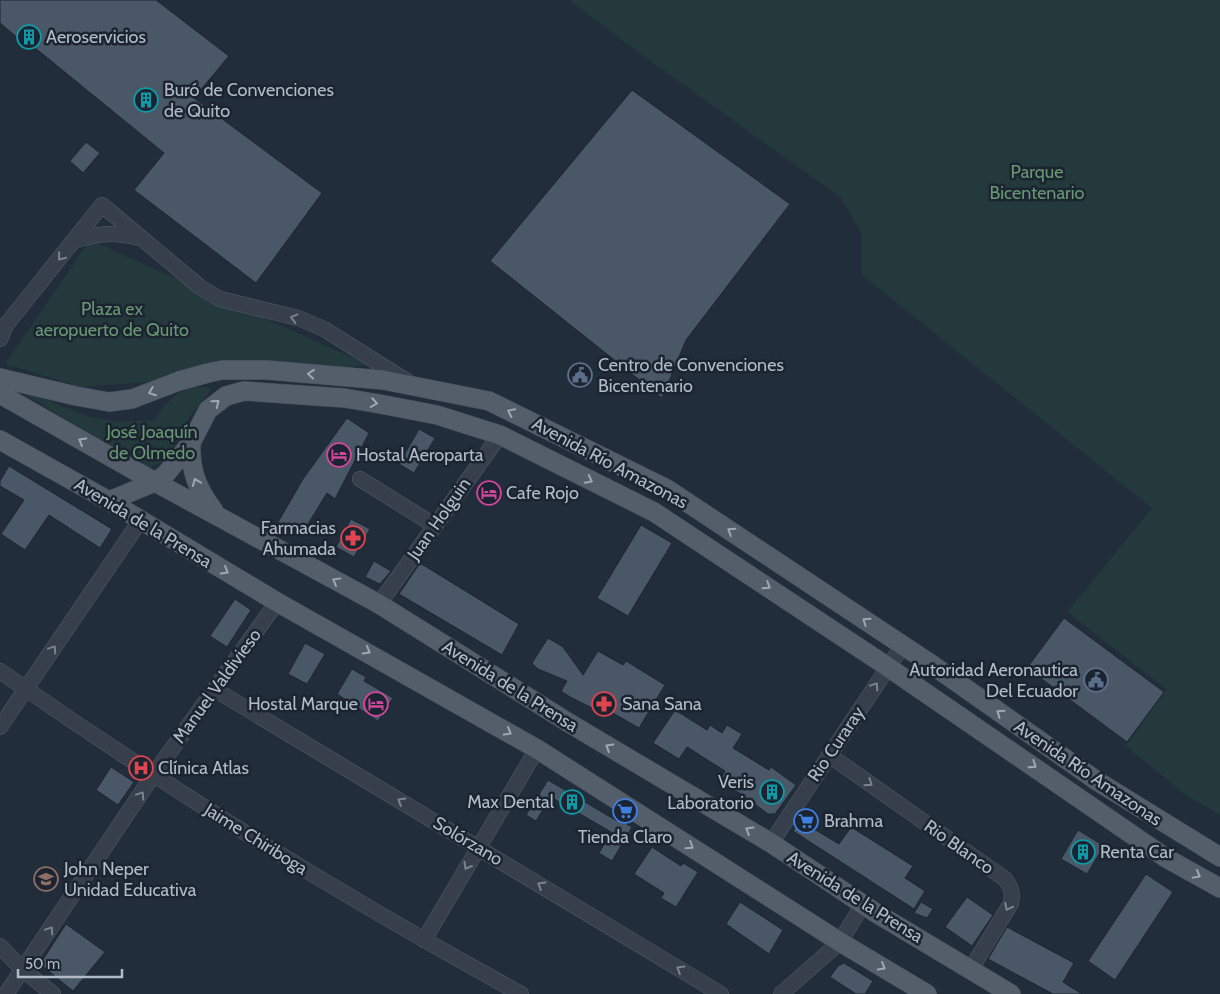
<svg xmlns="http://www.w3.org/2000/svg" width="1220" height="994" font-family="Cabin,sans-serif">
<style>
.green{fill:#24393c}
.building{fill:#4a5767;stroke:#1d2632}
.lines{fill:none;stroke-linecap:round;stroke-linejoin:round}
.minor-casing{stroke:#545d69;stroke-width:16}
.major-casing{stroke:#3f4854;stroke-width:20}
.minor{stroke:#363f4b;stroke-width:15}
.major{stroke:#545e6b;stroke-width:19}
.oneway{stroke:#7a838f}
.oneway2{stroke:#9ea8b5}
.labels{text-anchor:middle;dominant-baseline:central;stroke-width:5;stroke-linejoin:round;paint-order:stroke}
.poi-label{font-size:18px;fill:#b1bac7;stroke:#1b2430;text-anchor:start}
.park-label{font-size:18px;fill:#689772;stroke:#1b2430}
.street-label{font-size:18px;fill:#b1bac7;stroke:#1b2430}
</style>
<rect width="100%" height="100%" fill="#222d3b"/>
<path class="green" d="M 569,0 L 1220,0 L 1220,815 L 1187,796 L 1126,746 L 1166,689 L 1067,612 L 1152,508 L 862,275 L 862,235 L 841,198 L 638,52 Z
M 90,240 L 369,365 L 81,387 L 5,364 Z
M 10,386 L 88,416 L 117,422 L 154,420 C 167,401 186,380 212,389 L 192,413 L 167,460 L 149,468 Z"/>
<path class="building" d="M 0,0 L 156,0 L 229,56 L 194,98 L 322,193 L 256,283 L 134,190 L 164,153 L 34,47 L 32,50 L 0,23 Z
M 632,90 L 790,204 L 686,340 L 662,398 L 490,261 Z
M 86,142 L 100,153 L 83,173 L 70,161 Z
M 347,418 L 369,433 L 335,499 L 327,493 L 300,537 L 277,524 L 303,479 Z
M 419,429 L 435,438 L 414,473 L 399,464 Z
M 9,466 L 112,529 L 100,548 L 49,515 L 25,550 L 1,534 L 24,500 L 0,486 L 0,481 Z
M 351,519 L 370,529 L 354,557 L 336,547 Z
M 641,525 L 672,543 L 628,616 L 597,598 Z
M 374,561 L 391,571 L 380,584 L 365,577 Z
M 420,563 L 519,624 L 502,655 L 399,594 Z
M 235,599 L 251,610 L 227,647 L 210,636 Z
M 1064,618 L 1164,692 L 1127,742 L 1027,668 Z
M 548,638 L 563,647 L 583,675 L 598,651 L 623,665 L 626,661 L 665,685 L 639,728 L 599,705 L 596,710 L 570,697 L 561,691 L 567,681 L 538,669 L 532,663 Z
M 305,643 L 325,654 L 307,684 L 288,674 Z
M 352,669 L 366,677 L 364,681 L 393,698 L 378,721 L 337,694 Z
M 675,710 L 707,730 L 710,725 L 722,733 L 727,725 L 742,734 L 733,748 L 769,770 L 771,767 L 796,785 L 775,814 L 768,814 L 741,794 L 719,782 L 725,771 L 687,747 L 679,759 L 653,743 Z
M 111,767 L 134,782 L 118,805 L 96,790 Z
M 548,780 L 617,821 L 618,819 L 632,827 L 612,861 L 599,853 L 611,832 L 551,797 L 536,821 L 526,815 Z
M 806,812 L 815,817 L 809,826 L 839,844 L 851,827 L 913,866 L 905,878 L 925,891 L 914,909 L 793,831 Z
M 1078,830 L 1104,846 L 1087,874 L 1061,859 Z
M 652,847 L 681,866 L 683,863 L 698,872 L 676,907 L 661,898 L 664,893 L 634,874 Z
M 1146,874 L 1173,892 L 1115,980 L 1088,961 Z
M 967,897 L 993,915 L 972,946 L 945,927 Z
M 740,902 L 783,930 L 769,954 L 726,924 Z
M 921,902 L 933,909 L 927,918 L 914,913 Z
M 66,924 L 105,952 L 73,991 L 40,964 Z
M 1007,927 L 1074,963 L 1063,982 L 1082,994 L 1053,994 L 988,959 Z
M 844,963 L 873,981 L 865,994 L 856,994 L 830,977 L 838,966 Z"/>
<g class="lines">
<g class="minor-casing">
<path id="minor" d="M 74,241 C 96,233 116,231 138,238
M 0,339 L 6,325 L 102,205 L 200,287 L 220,299 L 298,318 L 324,329 L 410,383
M 360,479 L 434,525
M 379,604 L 500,435
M 0,671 C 167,788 342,896 521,994
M 214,689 L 721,994
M 0,727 L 140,521
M 829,755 L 1005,879 C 1011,887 1013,892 1011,903 L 971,969
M 771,843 L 903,645
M 424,940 L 537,749
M 0,946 L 23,970 L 53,994
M 6,994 L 154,774 L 277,602
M 781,994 L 840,942 L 863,904"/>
</g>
<g class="major-casing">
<path id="major" d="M 0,378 L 76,396 L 109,402 L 132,399 L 179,381 L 208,373 L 222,370 L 267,370 L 383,380 L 489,401 L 667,489 L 931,664 L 1097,781 L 1220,857
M 0,394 L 155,482 L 379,604 L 569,723 L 771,843 L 876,913 L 1011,994
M 0,440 L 109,501 L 277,602 L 537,749 L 840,942 L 927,994
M 191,443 C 190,470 197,489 214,511
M 109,501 L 155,482 L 165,475 L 191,443 L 208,410 L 226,396 L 244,391 L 344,398 L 380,404 L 437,415 L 500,435 L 654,512 L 885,665 L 1166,858 L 1220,888"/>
</g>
<use href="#minor" class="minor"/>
<use href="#major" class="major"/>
</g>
<defs><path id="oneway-chevron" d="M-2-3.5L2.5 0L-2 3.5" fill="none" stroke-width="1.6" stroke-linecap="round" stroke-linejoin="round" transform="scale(1.25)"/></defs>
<g class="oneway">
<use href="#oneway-chevron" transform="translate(61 257) rotate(129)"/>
<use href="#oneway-chevron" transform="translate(294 318) rotate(-165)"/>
<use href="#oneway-chevron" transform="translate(53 649) rotate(-56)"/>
<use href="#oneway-chevron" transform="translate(875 686) rotate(-56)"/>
<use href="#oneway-chevron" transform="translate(869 783) rotate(35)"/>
<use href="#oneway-chevron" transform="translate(141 795) rotate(-56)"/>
<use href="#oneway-chevron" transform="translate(401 801) rotate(-149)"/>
<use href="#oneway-chevron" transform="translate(467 866) rotate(120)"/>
<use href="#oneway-chevron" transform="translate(541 885) rotate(-149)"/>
<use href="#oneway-chevron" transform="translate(1008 907) rotate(117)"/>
<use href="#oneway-chevron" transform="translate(50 930) rotate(-56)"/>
<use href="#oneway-chevron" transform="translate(680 969) rotate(-149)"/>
</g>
<g class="oneway2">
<use href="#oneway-chevron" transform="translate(311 374) rotate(-175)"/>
<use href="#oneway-chevron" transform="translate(152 392) rotate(159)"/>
<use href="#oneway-chevron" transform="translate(216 403) rotate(-39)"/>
<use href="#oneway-chevron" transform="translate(374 403) rotate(9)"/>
<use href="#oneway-chevron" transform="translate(511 412) rotate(-154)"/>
<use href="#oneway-chevron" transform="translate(82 441) rotate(-150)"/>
<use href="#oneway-chevron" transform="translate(589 480) rotate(27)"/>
<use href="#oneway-chevron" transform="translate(196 482) rotate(-112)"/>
<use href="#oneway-chevron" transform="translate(731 531) rotate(-147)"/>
<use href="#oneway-chevron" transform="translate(225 571) rotate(30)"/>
<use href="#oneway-chevron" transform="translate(336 581) rotate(-151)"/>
<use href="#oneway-chevron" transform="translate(767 586) rotate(33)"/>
<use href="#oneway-chevron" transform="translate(866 621) rotate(-146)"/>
<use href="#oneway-chevron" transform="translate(367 651) rotate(30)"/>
<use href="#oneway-chevron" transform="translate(1000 713) rotate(-145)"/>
<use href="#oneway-chevron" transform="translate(508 732) rotate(30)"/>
<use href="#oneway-chevron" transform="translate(609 747) rotate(-149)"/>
<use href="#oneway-chevron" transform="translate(1033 765) rotate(34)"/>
<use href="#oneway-chevron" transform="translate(749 830) rotate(-149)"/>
<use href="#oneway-chevron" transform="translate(690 846) rotate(33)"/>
<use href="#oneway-chevron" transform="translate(1197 875) rotate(29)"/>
<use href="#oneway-chevron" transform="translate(882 967) rotate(31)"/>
</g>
<defs>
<g id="building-ring" transform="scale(1.25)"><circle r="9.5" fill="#1b2430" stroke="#0f9aa8" stroke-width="1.5"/><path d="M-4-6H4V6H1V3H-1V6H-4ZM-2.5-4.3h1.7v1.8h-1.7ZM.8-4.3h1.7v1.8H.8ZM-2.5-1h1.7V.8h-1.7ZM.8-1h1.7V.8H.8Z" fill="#0f9aa8"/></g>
<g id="civic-ring" transform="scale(1.25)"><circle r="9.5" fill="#1b2430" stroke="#5c6f8a" stroke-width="1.5"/><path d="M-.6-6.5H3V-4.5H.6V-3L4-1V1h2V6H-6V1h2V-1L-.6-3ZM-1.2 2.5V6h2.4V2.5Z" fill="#5c6f8a"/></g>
<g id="hotel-ring" transform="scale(1.25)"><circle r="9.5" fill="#1b2430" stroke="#d1479c" stroke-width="1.5"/><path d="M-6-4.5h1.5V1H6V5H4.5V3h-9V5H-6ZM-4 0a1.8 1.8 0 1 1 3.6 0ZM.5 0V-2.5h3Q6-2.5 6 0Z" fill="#d1479c"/></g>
<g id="pharmacy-ring" transform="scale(1.25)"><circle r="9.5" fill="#1b2430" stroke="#e0444e" stroke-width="1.5"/><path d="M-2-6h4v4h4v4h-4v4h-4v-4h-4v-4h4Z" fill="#e0444e"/></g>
<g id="hospital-ring" transform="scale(1.25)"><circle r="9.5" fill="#1b2430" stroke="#e0444e" stroke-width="1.5"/><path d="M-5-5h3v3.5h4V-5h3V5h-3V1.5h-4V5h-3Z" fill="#e0444e"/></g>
<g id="supermarket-ring" transform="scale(1.25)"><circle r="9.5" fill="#1b2430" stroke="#3f7fe0" stroke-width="1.5"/><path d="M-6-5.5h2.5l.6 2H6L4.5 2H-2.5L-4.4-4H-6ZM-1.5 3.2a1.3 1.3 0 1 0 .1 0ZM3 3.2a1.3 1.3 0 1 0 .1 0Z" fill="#3f7fe0"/></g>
<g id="school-ring" transform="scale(1.25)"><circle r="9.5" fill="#1b2430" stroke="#8d6e63" stroke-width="1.5"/><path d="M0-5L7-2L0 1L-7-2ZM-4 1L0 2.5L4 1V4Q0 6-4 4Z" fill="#8d6e63"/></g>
</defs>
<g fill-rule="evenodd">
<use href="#building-ring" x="29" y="37"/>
<use href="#building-ring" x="146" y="100"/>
<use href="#civic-ring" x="580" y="375"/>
<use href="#hotel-ring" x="339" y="455"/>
<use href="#hotel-ring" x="489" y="493"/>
<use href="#pharmacy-ring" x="353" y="538"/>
<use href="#civic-ring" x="1096" y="680"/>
<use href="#hotel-ring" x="376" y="704"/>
<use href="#pharmacy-ring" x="604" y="704"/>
<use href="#hospital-ring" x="141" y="768"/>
<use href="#building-ring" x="772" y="792"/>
<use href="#building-ring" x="572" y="802"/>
<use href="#supermarket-ring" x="625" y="811"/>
<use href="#supermarket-ring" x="806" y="821"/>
<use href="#building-ring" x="1083" y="852"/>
<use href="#school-ring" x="46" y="879"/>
</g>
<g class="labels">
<g class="poi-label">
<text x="46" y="37">Aeroservicios</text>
<text x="164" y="90">Buró de Convenciones<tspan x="164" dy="21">de Quito</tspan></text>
<text x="598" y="365">Centro de Convenciones<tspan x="598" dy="21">Bicentenario</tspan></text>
<text x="356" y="455">Hostal Aeroparta</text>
<text x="506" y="493">Cafe Rojo</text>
<text x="336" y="528" text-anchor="end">Farmacias<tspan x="336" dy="21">Ahumada</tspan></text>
<text x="1078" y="670" text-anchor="end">Autoridad Aeronautica<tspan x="1078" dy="21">Del Ecuador</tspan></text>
<text x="358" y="704" text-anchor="end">Hostal Marque</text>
<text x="622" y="704">Sana Sana</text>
<text x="158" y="768">Clínica Atlas</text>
<text x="754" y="782" text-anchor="end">Veris<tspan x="754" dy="21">Laboratorio</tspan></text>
<text x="554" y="802" text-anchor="end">Max Dental</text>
<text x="824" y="821">Brahma</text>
<text x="625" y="837" text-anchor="middle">Tienda Claro</text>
<text x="1100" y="852">Renta Car</text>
<text x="64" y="869">John Neper<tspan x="64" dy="21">Unidad Educativa</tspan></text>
</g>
<g class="park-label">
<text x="1037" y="172">Parque<tspan x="1037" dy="21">Bicentenario</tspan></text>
<text x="112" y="309">Plaza ex<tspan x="112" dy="21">aeropuerto de Quito</tspan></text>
<text x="152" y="432">José Joaquín<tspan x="152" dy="21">de Olmedo</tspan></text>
</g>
<g class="street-label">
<text transform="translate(610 463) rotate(28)">Avenida Río Amazonas</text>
<text transform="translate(439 519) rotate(-55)">Juan Holguin</text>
<text transform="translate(143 523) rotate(31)">Avenida de la Prensa</text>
<text transform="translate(217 686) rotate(-54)">Manuel Valdivieso</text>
<text transform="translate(510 686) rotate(32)">Avenida de la Prensa</text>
<text transform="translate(836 744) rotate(-56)">Rio Curaray</text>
<text transform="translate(1088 773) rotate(34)">Avenida Río Amazonas</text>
<text transform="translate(256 839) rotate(32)">Jaime Chiriboga</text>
<text transform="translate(468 841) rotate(31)">Solórzano</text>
<text transform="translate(959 847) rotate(35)">Rio Blanco</text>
<text transform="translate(855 897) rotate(32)">Avenida de la Prensa</text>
</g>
</g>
<path d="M18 969v8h104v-8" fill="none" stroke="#b1bac7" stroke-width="2.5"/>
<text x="25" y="969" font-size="15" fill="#b1bac7" stroke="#1b2430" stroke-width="4" paint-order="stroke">50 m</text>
</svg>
